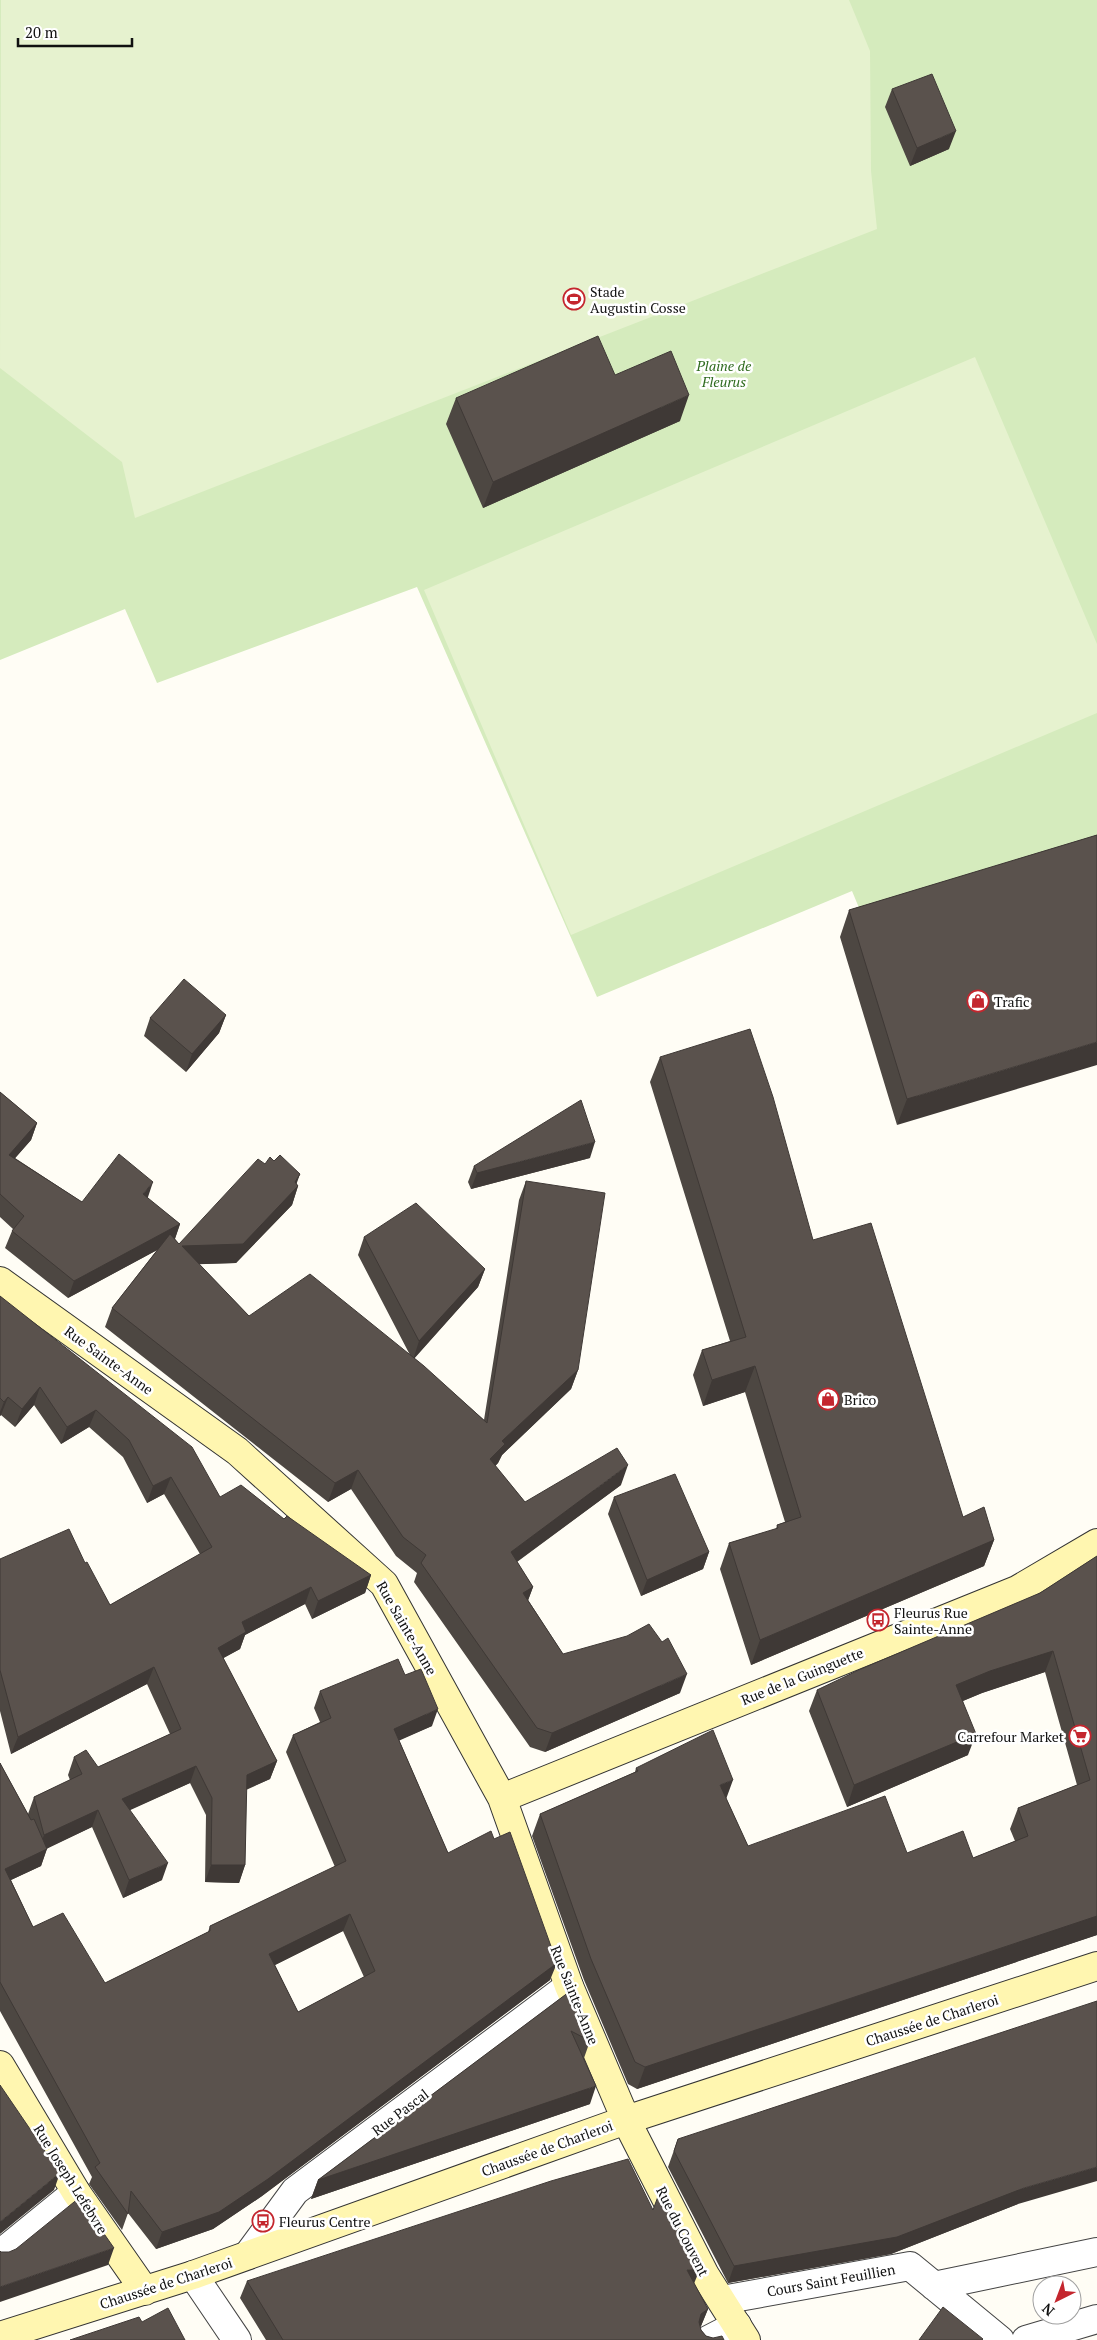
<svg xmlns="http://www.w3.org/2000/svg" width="1097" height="2340" font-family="'PT Serif',serif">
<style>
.green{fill:#d5ebbd}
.pitch{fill:#e6f2cf}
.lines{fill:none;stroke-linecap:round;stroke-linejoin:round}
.street-casing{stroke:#444;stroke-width:30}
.secondary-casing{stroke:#333;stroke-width:30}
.street{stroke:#fff;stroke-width:28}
.secondary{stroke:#fff6b0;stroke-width:28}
.wall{fill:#4d4742;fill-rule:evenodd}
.shaded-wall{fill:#3f3936}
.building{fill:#5a524d;stroke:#3f3936;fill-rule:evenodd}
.labels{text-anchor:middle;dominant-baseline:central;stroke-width:5;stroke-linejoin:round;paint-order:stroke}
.poi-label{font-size:14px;fill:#111;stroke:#fff;text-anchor:start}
.park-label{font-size:14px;font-style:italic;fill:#2f6b1f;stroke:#fff}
.street-label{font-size:14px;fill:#111;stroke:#fff}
</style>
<rect width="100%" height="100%" fill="#fffdf5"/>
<path class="green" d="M 0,0 L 1097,0 L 1097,851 L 862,915 L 852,891 L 597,997 L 417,587 L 157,683 L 125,609 L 0,660 Z"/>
<path class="pitch" d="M 1,0 L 849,0 L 870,51 L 871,171 L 877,229 L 135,518 L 122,462 L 0,368 Z
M 975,357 L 1097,644 L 1097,713 L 571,935 L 424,590 Z"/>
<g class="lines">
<g class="street-casing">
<path id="street" d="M 0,2254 L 76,2192
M 248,2255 L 295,2191 L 569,1986
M 193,2275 L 237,2340
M 934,2286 L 1097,2252
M 722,2300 L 910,2266 L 1000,2340
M 708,2340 L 737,2325
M 1026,2340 L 1097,2319"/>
</g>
<g class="secondary-casing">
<path id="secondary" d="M 0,1281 L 237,1451 L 384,1584 L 502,1798 L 569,1986 L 626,2120 L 705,2275 L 746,2340
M 502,1798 L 1017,1590 L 1097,1543
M 0,2065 L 76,2192 L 145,2291
M 0,2336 L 193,2275 L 626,2120 L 1097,1966"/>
</g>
<use href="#street" class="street"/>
<use href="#secondary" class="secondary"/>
</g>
<path class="wall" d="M 892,89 L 949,149 L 910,166 L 885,107 Z
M 615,375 L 680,421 L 483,508 L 446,424 L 456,398 Z
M 1097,835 L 897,1125 L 840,937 L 849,910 Z
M 226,1015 L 219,1033 L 186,1072 L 144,1036 L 150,1018 Z
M 660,1057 L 813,1240 L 963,1517 L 994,1540 L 984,1566 L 751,1665 L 720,1569 L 729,1543 L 776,1529 L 777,1525 L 785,1522 L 745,1392 L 703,1406 L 693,1375 L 702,1350 L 730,1341 L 650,1082 Z
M 0,1092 L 37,1123 L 31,1140 L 15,1158 L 82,1202 L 147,1198 L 180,1224 L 175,1239 L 179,1244 L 265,1164 L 274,1161 L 300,1174 L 296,1183 L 298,1186 L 292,1205 L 236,1263 L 199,1264 L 249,1316 L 410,1355 L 358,1255 L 364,1237 L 485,1269 L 478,1287 L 414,1358 L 484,1420 L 519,1200 L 526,1181 L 578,1370 L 571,1389 L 502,1455 L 498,1463 L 495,1466 L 525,1502 L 621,1485 L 517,1562 L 533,1587 L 528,1600 L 563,1654 L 680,1693 L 545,1752 L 530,1747 L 414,1582 L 417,1573 L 396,1556 L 351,1489 L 328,1502 L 105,1327 L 112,1308 L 157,1250 L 68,1298 L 5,1248 L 12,1231 L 13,1229 L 0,1217 Z
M 590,1158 L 471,1189 L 468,1182 L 474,1166 Z
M 0,1296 L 220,1497 L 284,1519 L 371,1575 L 365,1593 L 312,1619 L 305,1604 L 245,1635 L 240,1649 L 223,1658 L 277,1761 L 270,1779 L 246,1790 L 245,1865 L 239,1883 L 205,1882 L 206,1815 L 190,1783 L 129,1810 L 162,1880 L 123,1898 L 92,1827 L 47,1848 L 41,1866 L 11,1880 L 33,1927 L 105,1983 L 208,1932 L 210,1926 L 335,1867 L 286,1752 L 293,1735 L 320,1722 L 314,1708 L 320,1691 L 405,1675 L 432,1726 L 399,1740 L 448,1853 L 550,1980 L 262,2196 L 213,2229 L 156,2249 L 128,2213 L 122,2230 L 89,2184 L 92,2177 L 0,2011 L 0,1763 L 28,1814 L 34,1797 L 70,1780 L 68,1775 L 74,1757 L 98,1767 L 170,1734 L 147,1684 L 11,1754 L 0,1711 L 0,1559 L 85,1563 L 110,1605 L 200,1554 L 164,1494 L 147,1503 L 123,1457 L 89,1427 L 61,1444 L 34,1405 L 15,1427 L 1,1415 L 0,1416 ZM 343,1931 L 364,1977 L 298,2012 L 275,1965 Z
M 614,1497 L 709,1552 L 703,1569 L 641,1596 L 608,1514 Z
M 1097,1556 L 1097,1935 L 637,2089 L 628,2084 L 584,1980 L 532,1836 L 540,1814 L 635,1772 L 636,1768 L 726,1798 L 748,1846 L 907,1853 L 973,1858 L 1015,1841 L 1010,1829 L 1018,1808 L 1077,1785 L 1045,1672 L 982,1693 L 963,1701 L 968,1755 L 847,1807 L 809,1711 L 817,1690 L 1040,1593 Z
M 569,1992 L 590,2041 L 584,2058 L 590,2104 L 311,2199 L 318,2180 Z
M 678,2139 L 1018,2204 L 891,2254 L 728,2283 L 668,2167 Z
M 653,2209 L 708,2309 L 701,2326 L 700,2327 L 701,2330 L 706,2336 L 713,2338 L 724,2340 L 266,2340 L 240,2298 L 247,2281 Z"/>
<path class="shaded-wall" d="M 956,131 L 949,149 L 910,166 L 917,148 Z
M 689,395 L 680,421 L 483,508 L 493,482 Z
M 226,1015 L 219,1033 L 186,1072 L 192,1054 Z
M 1097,1042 L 1097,1065 L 897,1125 L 907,1099 Z
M 37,1123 L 31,1140 L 3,1172 L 9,1155 Z
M 595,1142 L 590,1158 L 471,1189 L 477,1173 Z
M 300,1174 L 294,1191 L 298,1186 L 292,1205 L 236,1263 L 175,1265 L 182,1246 L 295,1182 Z
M 153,1182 L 147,1200 L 143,1194 Z
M 180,1224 L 174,1241 L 68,1298 L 74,1281 Z
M 485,1269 L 478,1287 L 413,1360 L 419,1341 Z
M 755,1366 L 745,1392 L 703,1406 L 712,1380 Z
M 578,1370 L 571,1389 L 502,1455 L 498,1463 L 483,1479 L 490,1459 L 502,1441 Z
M 40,1387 L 34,1405 L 15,1427 L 22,1409 Z
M 8,1397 L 1,1415 L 0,1416 L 0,1412 L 4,1402 Z
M 96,1410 L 89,1427 L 61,1444 L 67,1427 Z
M 628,1465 L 621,1485 L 504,1571 L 511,1552 Z
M 358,1470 L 351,1489 L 328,1502 L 335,1483 Z
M 171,1477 L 164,1494 L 147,1503 L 153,1486 Z
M 994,1540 L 984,1566 L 751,1665 L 760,1640 Z
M 709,1552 L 703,1569 L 641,1596 L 647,1580 Z
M 371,1575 L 365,1593 L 312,1619 L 318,1601 Z
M 311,1587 L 305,1604 L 245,1635 L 240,1649 L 211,1665 L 218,1648 L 242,1622 Z
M 533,1587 L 526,1606 L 523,1593 Z
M 1053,1651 L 1045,1672 L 982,1693 L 948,1707 L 956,1685 L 990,1671 Z
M 154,1667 L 147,1684 L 11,1754 L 18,1737 Z
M 687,1674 L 680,1693 L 545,1752 L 552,1733 Z
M 438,1709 L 432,1726 L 387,1746 L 394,1729 Z
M 976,1734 L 968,1755 L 847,1807 L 854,1785 Z
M 277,1761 L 270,1779 L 240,1792 L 247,1775 Z
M 196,1766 L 190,1783 L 115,1817 L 122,1799 Z
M 733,1780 L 725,1802 L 720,1785 Z
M 98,1810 L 92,1827 L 38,1853 L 44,1835 Z
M 47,1849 L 41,1866 L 0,1885 L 5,1869 Z
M 168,1863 L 162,1880 L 123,1898 L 129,1880 Z
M 211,1865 L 245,1865 L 239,1883 L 205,1882 Z
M 350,1914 L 343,1931 L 263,1971 L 269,1954 Z
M 1097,1916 L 1097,1935 L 637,2089 L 645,2067 Z
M 557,1963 L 550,1980 L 262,2196 L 213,2229 L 156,2249 L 162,2232 Z
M 596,2086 L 590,2104 L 311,2199 L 318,2180 Z
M 1097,2167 L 1097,2181 L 1018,2204 L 891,2254 L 728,2283 L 734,2266 L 1024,2188 Z
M 60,2173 L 54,2190 L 0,2234 L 0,2222 Z
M 114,2248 L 108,2265 L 0,2302 L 0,2287 Z
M 700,2269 L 693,2286 L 687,2270 Z
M 708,2309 L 701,2326 L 695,2331 L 701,2314 Z"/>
<path class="building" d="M 932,74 L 956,131 L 917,148 L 892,89 Z
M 598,336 L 615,375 L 671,351 L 689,395 L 493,482 L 456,398 Z
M 1097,835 L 1097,1042 L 907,1099 L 849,910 Z
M 184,979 L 226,1015 L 192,1054 L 150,1018 Z
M 750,1029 L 773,1097 L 813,1240 L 871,1223 L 963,1517 L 984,1507 L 994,1540 L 760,1640 L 729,1543 L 778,1528 L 777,1525 L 801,1517 L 755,1366 L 712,1380 L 702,1350 L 746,1337 L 660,1057 Z
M 0,1092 L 37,1123 L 9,1155 L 82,1202 L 119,1154 L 153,1182 L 143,1194 L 180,1224 L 74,1281 L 12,1231 L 24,1216 L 0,1194 Z
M 581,1100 L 595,1142 L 477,1173 L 474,1166 Z
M 280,1155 L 300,1174 L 295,1182 L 298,1186 L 243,1244 L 182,1246 L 249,1316 L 310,1274 L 424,1366 L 487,1423 L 526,1181 L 605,1193 L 578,1370 L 502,1441 L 505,1444 L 490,1459 L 525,1502 L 617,1448 L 628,1465 L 511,1552 L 533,1587 L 523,1593 L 563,1654 L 627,1636 L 649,1624 L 662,1642 L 668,1638 L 687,1674 L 552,1733 L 537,1728 L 421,1563 L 426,1555 L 403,1537 L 358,1470 L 335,1483 L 112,1308 L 170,1234 L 179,1244 L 258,1159 L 265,1164 L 270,1157 L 274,1161 Z
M 416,1203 L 485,1269 L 419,1341 L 364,1237 Z
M 0,1296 L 192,1447 L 220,1497 L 241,1485 L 284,1519 L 287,1516 L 371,1575 L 318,1601 L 311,1587 L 242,1622 L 246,1632 L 218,1648 L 277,1761 L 247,1775 L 245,1865 L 211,1865 L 212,1798 L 196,1766 L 122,1799 L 168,1863 L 129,1880 L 98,1810 L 44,1835 L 34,1797 L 82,1774 L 74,1757 L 86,1750 L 98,1767 L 181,1729 L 154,1667 L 18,1737 L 0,1670 L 0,1559 L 69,1529 L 85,1563 L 87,1562 L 110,1605 L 212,1547 L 171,1477 L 153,1486 L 129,1440 L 96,1410 L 67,1427 L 40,1387 L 22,1409 L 8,1397 L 4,1402 L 0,1398 Z
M 675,1474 L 709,1552 L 647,1580 L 614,1497 Z
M 1097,1556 L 1097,1916 L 645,2067 L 635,2062 L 591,1959 L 540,1814 L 638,1771 L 636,1768 L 713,1730 L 733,1780 L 720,1785 L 748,1846 L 885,1796 L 907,1853 L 963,1831 L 973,1858 L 1028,1836 L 1018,1808 L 1090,1780 L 1053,1651 L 990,1671 L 956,1685 L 976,1734 L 854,1785 L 817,1690 L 861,1669 L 1040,1593 Z
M 398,1659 L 405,1675 L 421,1669 L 438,1709 L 394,1729 L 448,1853 L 491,1831 L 494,1839 L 510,1832 L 557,1963 L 268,2179 L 219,2212 L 162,2232 L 131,2191 L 128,2214 L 95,2167 L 100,2163 L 0,1982 L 0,1763 L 31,1820 L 34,1819 L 47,1849 L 5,1869 L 33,1927 L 63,1913 L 105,1983 L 210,1931 L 210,1926 L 346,1861 L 293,1735 L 331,1718 L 320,1691 ZM 350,1914 L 375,1971 L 298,2012 L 269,1954 Z
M 569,1992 L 590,2041 L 571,2031 L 596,2086 L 318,2180 Z
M 1097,2001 L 1097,2167 L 1024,2188 L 897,2237 L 734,2266 L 674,2151 L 678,2139 Z
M 0,2085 L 60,2173 L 0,2222 Z
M 628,2159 L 653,2210 L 660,2191 L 700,2269 L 687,2270 L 708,2309 L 701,2314 L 699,2322 L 701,2330 L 706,2336 L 713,2338 L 722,2336 L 724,2340 L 283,2340 L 247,2281 L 551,2181 Z
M 79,2198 L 114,2248 L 0,2287 L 0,2251 L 1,2252 L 9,2252 L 16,2249 Z
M 943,2307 L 983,2339 L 982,2340 L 919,2340 Z
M 168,2308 L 185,2340 L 70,2340 L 139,2317 L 142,2322 Z"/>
<defs>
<g id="stadium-ring" transform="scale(1.125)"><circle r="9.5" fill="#fff" stroke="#c4262e" stroke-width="1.5"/><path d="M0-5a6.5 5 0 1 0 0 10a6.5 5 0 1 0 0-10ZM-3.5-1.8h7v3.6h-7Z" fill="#c4262e"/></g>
<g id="shop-ring" transform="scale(1.125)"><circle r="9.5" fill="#fff" stroke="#c4262e" stroke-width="1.5"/><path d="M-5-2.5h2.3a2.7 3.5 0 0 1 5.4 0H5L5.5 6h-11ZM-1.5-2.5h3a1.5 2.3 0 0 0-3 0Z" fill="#c4262e"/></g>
<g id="bus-ring" transform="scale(1.125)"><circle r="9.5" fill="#fff" stroke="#c4262e" stroke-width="1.5"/><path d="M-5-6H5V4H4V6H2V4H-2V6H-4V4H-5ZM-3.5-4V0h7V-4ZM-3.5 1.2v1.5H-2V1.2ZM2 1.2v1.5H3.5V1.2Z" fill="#c4262e"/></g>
<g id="supermarket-ring" transform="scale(1.125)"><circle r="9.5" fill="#fff" stroke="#c4262e" stroke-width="1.5"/><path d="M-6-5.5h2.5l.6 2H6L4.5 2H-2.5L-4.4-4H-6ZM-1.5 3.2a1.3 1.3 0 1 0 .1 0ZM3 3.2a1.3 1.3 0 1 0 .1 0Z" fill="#c4262e"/></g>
</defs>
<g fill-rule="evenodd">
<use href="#stadium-ring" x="574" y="299"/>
<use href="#shop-ring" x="978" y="1001"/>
<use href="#shop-ring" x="828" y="1399"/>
<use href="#bus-ring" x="878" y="1620"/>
<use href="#supermarket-ring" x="1080" y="1736"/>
<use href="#bus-ring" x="263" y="2221"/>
</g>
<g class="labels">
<g class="poi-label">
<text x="590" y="291">Stade<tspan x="590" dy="16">Augustin Cosse</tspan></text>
<text x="994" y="1001">Trafic</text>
<text x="844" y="1399">Brico</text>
<text x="894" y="1612">Fleurus Rue<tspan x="894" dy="16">Sainte-Anne</tspan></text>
<text x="1064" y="1736" text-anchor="end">Carrefour Market</text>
<text x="279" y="2221">Fleurus Centre</text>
</g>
<g class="park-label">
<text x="724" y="365">Plaine de<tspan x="724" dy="16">Fleurus</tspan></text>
</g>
<g class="street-label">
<text transform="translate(109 1360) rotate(36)">Rue Sainte-Anne</text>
<text transform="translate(407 1628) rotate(60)">Rue Sainte-Anne</text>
<text transform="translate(802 1676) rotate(-22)">Rue de la Guinguette</text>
<text transform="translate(575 1995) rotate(68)">Rue Sainte-Anne</text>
<text transform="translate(932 2020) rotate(-18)">Chaussée de Charleroi</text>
<text transform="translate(400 2112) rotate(-37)">Rue Pascal</text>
<text transform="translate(547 2148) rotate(-20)">Chaussée de Charleroi</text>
<text transform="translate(71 2179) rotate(58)">Rue Joseph Lefebvre</text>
<text transform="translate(683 2231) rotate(63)">Rue du Couvent</text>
<text transform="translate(831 2280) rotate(-10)">Cours Saint Feuillien</text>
<text transform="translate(166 2283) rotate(-18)">Chaussée de Charleroi</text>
</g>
</g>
<g transform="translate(1057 2300) rotate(222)"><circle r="24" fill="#ffffff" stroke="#a0a0a0"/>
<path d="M0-4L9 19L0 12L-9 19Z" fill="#c4262e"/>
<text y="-8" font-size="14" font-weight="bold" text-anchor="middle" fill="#111111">N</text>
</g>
<path d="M18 38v8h114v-8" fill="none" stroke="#111111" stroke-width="2.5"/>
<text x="25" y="38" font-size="15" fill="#111111" stroke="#ffffff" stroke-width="4" paint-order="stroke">20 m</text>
</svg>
